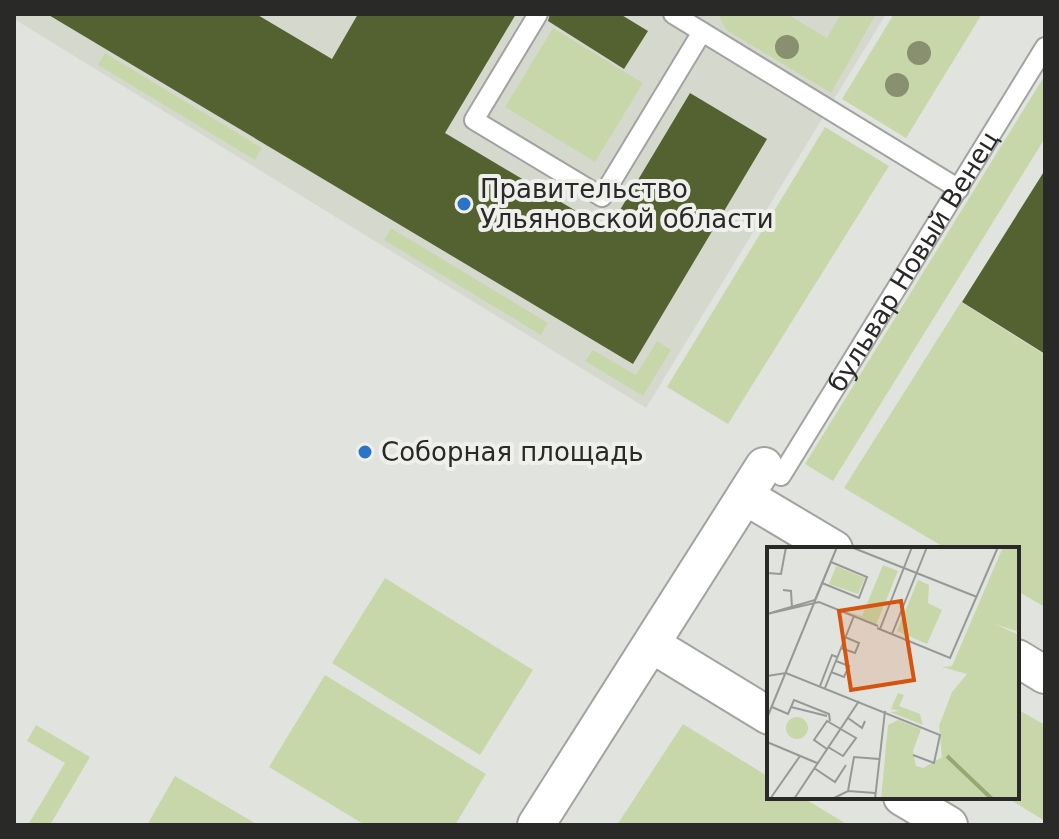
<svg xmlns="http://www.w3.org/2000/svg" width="1059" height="839" font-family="'DejaVu Sans',sans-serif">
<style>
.built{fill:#d5d9cd}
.green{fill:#c8d7aa}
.building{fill:#546231}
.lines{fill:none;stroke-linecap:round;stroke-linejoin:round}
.lane-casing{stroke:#a2a3a0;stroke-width:22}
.street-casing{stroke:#a2a3a0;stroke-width:40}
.lane{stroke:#fff;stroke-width:18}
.street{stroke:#fff;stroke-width:36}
.tree{fill:#88906f}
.poi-dot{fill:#2c75c6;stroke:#eff0ec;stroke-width:3}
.labels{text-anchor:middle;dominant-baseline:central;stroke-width:8;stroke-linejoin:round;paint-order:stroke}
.poi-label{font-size:26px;fill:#292928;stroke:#eff0ec;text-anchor:start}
.street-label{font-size:26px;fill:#292928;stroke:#eff0ec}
.inset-river{fill:none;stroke:#98a875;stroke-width:4}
.inset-road{fill:none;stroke:#979996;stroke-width:2}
.view{fill:#d5540f;fill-opacity:0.15;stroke:#d5540f;stroke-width:4}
.inset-edge{fill:none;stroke:#292928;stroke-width:4}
</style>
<rect width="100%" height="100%" fill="#e1e3df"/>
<path class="built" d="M 14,14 L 886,14 L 646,408 L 14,19 Z"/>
<path class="green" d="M 718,14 L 787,14 L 827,38 L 841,14 L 876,14 L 831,93 L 726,30 Z
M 894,14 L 982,14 L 906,138 L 842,99 Z
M 553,28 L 643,83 L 595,162 L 505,107 Z
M 105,53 L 262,148 L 255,160 L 98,65 Z
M 1045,75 L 1045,138 L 833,481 L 805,464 Z
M 825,127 L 889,166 L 728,424 L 667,387 Z
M 391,228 L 548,323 L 541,335 L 384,240 Z
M 961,302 L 1045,355 L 1045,607 L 1017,591 L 1017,549 L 947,549 L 844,488 Z
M 657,341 L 671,350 L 643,396 L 585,361 L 593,350 L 636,375 Z
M 385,578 L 533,670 L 480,755 L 332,663 Z
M 325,675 L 486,774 L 455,825 L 365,825 L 269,767 Z
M 1017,709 L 1045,725 L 1045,821 L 1006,797 L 1017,797 Z
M 683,724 L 769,777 L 769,797 L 802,797 L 848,825 L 617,825 Z
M 36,725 L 90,757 L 50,825 L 28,825 L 65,763 L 27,741 Z
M 175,776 L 258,825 L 147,825 Z"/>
<path class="building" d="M 47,14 L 256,14 L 332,59 L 358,14 L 516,14 L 445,133 L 608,230 L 690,93 L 767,139 L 633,364 Z
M 550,14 L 620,14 L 648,31 L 624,69 L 548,21 Z
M 1045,170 L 1045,354 L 962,302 Z"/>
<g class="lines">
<g class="lane-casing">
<g id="lane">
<path d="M 538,14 L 474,120 L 602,197 L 702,32"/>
<path d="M 673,14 L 959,189"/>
<path id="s1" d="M 781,476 L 1045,47"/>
</g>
</g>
<g class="street-casing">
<path id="street" d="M 745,496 L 834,549
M 651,644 L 769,716
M 1017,658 L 1045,675
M 902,797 L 949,825
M 536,825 L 764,466"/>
</g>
<use href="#lane" class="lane"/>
<use href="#street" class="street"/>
</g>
<g class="tree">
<circle cx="787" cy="47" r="12"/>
<circle cx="919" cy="53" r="12"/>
<circle cx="897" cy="85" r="12"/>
</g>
<g class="poi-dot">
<circle cx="464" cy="204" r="8"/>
<circle cx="365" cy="452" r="8"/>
</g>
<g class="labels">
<g class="poi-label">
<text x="480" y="189">Правительство<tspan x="480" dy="30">Ульяновской области</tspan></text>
<text x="381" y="452">Соборная площадь</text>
</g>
<g class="street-label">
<text stroke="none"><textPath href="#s1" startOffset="252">бульвар Новый Венец</textPath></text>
</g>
</g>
<g transform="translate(767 547)">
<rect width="252" height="252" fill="#e1e3df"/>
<path d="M 236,0 L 252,0 L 252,85 L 228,77 L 252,88 L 252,252 L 114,252 L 121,178 L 131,173 L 154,182 L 146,204 L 149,219 L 156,221 L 175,210 L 172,179 L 185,145 L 200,127 L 175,120 L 185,119 ZM 116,18 L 131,24 L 109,78 L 68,61 L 95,69 ZM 69,19 L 98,31 L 91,47 L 62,37 ZM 151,33 L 162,38 L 161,56 L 175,63 L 160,97 L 130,84 ZM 131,146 L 137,148 L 132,159 L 153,167 L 156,178 L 123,165 L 133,164 L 124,162 ZM19 181a11 11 0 1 1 22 0a11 11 0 1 1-22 0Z" fill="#c8d7aa"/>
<path class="inset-river" d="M 180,209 L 225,252"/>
<path class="inset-road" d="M 84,0 L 210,50M 0,26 L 14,27 L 19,0M 55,36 L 92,51 L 100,30 L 64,15M 16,43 L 24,44 L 25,61M 0,67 L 52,55 L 111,79M 0,67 L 48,53 L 70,0M 110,81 L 183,111 L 231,0M 113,82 L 145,0M 125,87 L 160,0M 74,101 L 88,106 L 92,96 L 78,90M 64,125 L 77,130 L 82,119 L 69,114M 0,129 L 19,126 L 173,188 L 167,216 L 146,208M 53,139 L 65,108 L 70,110M 58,141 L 87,69M 5,160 L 21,167 L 27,153 L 62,167 L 63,174M 24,160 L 60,169M 0,171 L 70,0M 81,171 L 95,181 L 98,174M 0,195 L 50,216M 60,202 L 47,193 L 60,174 L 89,191 L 76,209 L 61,200M 47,221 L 68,235 L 79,218M 81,244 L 87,210 L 112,212M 3,252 L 33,209M 27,252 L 92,154M 65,252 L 81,244 L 108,246M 108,252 L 118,164"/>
<path class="view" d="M 134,54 L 147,133 L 84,143 L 72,64 Z"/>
<rect width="252" height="252" class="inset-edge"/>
</g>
<rect width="1059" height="839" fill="none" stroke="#292928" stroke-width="32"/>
</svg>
